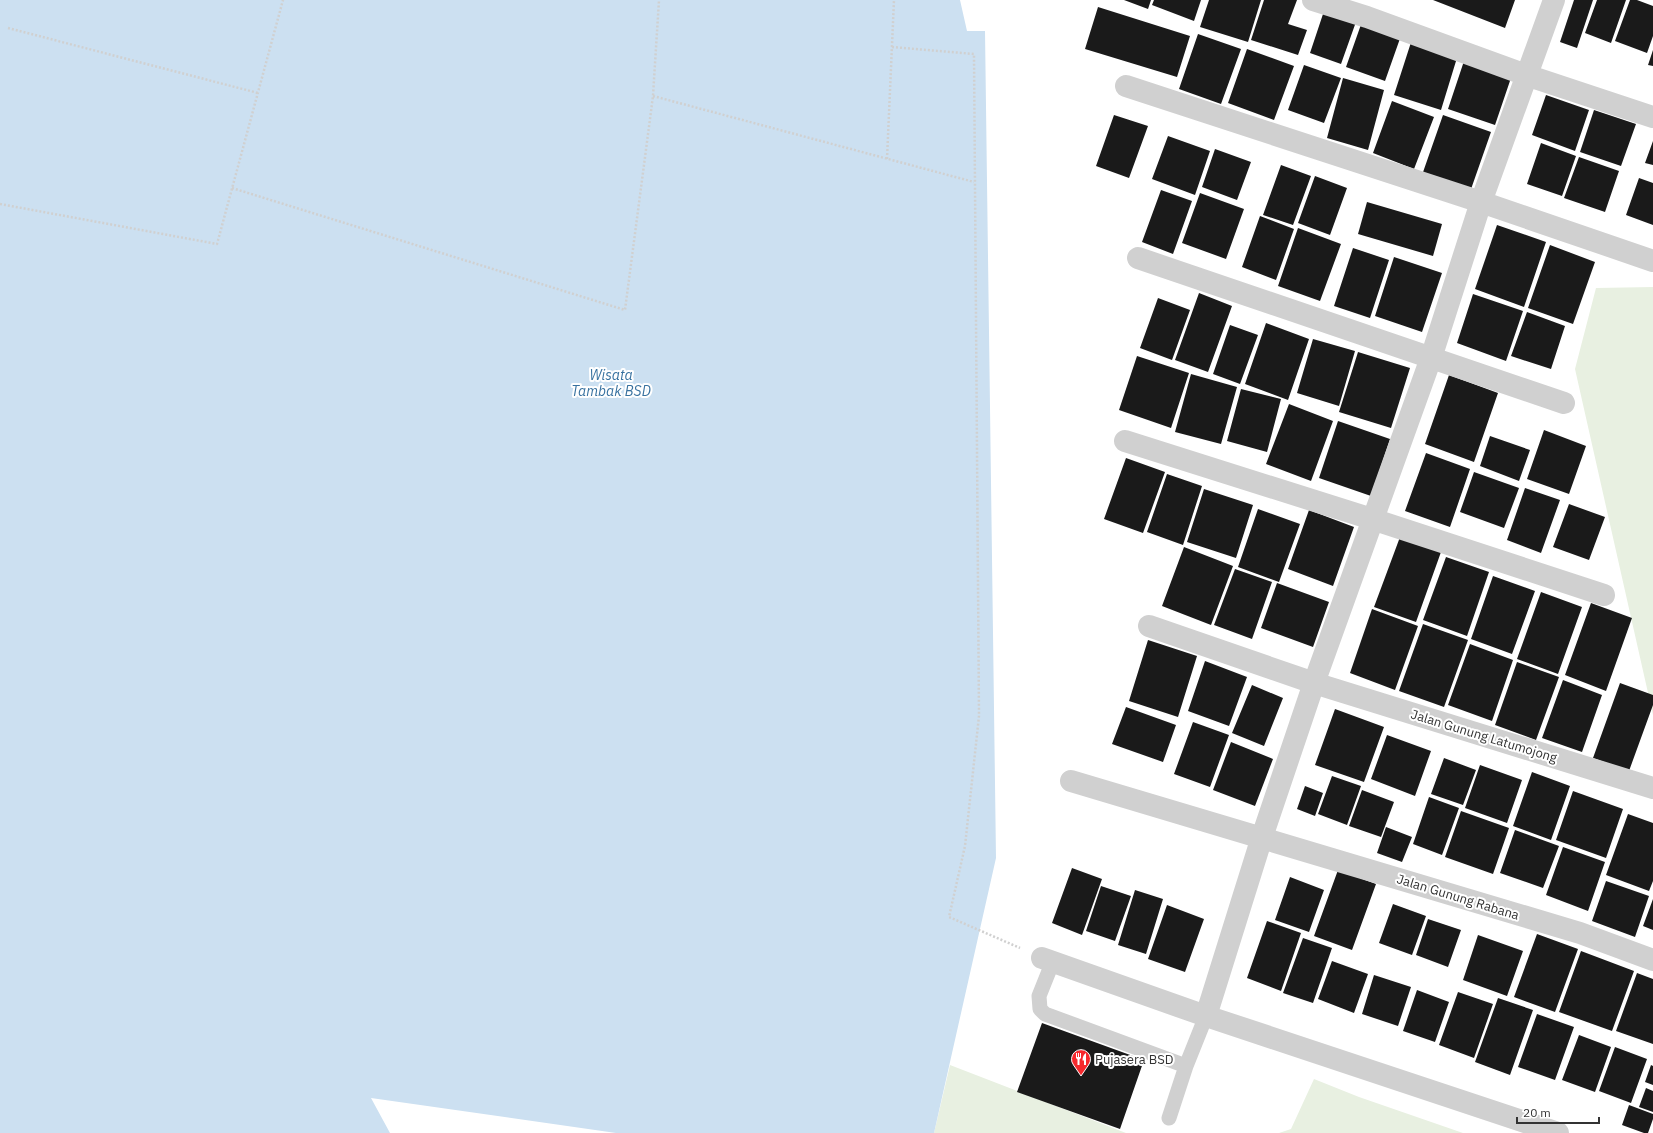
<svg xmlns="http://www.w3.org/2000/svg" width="1653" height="1133" font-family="'IBM Plex Sans',sans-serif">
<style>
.green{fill:#e8f0e1}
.water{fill:#cce0f1}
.building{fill:#1a1a1a}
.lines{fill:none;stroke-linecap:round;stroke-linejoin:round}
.path{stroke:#d0d0d0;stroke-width:2.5;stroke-dasharray:2 2;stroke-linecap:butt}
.lane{stroke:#d0d0d0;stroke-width:15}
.street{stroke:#d0d0d0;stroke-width:22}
.labels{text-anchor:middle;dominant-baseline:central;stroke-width:4;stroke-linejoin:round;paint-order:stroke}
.street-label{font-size:13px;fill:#333;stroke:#fff}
.poi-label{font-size:13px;fill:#333;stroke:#fff;text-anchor:start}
.water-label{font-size:14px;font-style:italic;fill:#37719f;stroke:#fff}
</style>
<rect width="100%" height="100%" fill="#fff"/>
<path class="green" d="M 1653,287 L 1653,715 L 1575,369 L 1596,288 Z
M 950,1065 L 1126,1133 L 934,1133 Z
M 1314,1079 L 1359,1097 L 1463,1133 L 1279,1133 L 1291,1129 Z"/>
<path class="water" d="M 0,0 L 960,0 L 967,31 L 985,31 L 996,858 L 934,1133 L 616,1133 L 371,1098 L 390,1133 L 0,1133 Z"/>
<path class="building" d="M 1124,0 L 1151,0 L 1148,9 Z
M 1154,0 L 1201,0 L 1194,21 L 1152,5 Z
M 1209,0 L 1261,0 L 1248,42 L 1200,27 Z
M 1264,0 L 1297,0 L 1288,24 L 1307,30 L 1298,55 L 1251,40 Z
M 1433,0 L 1515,0 L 1505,28 Z
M 1574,0 L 1593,0 L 1577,48 L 1560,42 Z
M 1597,0 L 1626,0 L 1611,43 L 1585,33 Z
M 1630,0 L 1637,0 L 1653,6 L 1653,36 L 1647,53 L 1615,41 Z
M 1098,7 L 1190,36 L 1177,77 L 1085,49 Z
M 1325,8 L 1357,19 L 1341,64 L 1310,53 Z
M 1364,16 L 1403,30 L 1385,81 L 1346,67 Z
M 1414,33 L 1460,48 L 1441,110 L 1394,95 Z
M 1198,34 L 1241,49 L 1221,104 L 1179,89 Z
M 1247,49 L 1294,66 L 1274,120 L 1228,103 Z
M 1653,50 L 1653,66 L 1648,65 Z
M 1466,55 L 1513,72 L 1495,125 L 1448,109 Z
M 1304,65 L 1341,78 L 1324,123 L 1288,110 Z
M 1343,78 L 1384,90 L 1368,150 L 1327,138 Z
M 1546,95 L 1589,110 L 1575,151 L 1532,135 Z
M 1392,101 L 1434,117 L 1414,169 L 1373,153 Z
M 1594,110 L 1636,124 L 1621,166 L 1580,152 Z
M 1114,115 L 1148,126 L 1129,178 L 1096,166 Z
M 1443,115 L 1491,132 L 1470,192 L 1422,175 Z
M 1168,136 L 1210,151 L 1195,195 L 1152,179 Z
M 1653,141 L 1653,165 L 1645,163 Z
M 1541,143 L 1576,156 L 1562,196 L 1527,184 Z
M 1215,149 L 1251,162 L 1237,200 L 1202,187 Z
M 1579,157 L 1619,171 L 1605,212 L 1564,198 Z
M 1281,165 L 1311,176 L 1293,225 L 1263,215 Z
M 1315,176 L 1347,188 L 1330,235 L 1298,223 Z
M 1639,178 L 1653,183 L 1653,225 L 1626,215 Z
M 1161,190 L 1192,201 L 1173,254 L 1142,242 Z
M 1200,193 L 1244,209 L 1226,259 L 1182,243 Z
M 1367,202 L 1442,224 L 1433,256 L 1358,234 Z
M 1260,216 L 1294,229 L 1276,280 L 1242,267 Z
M 1497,225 L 1546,242 L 1524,307 L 1475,289 Z
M 1298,228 L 1341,244 L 1320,301 L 1278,286 Z
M 1550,245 L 1595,262 L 1573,324 L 1528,308 Z
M 1353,248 L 1389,260 L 1370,318 L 1334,306 Z
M 1394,257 L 1442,273 L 1422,332 L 1375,316 Z
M 1199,293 L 1232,306 L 1208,372 L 1175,360 Z
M 1473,294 L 1523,311 L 1506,361 L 1457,343 Z
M 1158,298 L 1190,310 L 1172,360 L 1140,348 Z
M 1527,312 L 1565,326 L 1551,369 L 1511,356 Z
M 1266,323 L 1309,339 L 1288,400 L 1245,384 Z
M 1230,325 L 1258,335 L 1240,384 L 1213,374 Z
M 1313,339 L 1355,351 L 1339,406 L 1297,393 Z
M 1358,352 L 1410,368 L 1391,428 L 1339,412 Z
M 1137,356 L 1189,373 L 1171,428 L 1119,410 Z
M 1191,374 L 1237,387 L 1221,444 L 1175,432 Z
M 1449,375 L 1498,393 L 1474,462 L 1425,444 Z
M 1241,389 L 1281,399 L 1267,452 L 1227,441 Z
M 1289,404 L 1333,421 L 1311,481 L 1266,464 Z
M 1338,421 L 1390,439 L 1371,496 L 1319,478 Z
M 1544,430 L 1586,446 L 1569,494 L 1527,479 Z
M 1490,436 L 1530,450 L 1519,481 L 1480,466 Z
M 1426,453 L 1470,469 L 1450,527 L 1405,511 Z
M 1126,458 L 1165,472 L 1143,533 L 1104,519 Z
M 1474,472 L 1519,488 L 1504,528 L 1460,512 Z
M 1167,474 L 1202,486 L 1183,545 L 1147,532 Z
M 1525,488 L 1560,500 L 1541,553 L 1507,540 Z
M 1204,489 L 1253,505 L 1236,558 L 1187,542 Z
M 1569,504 L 1605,517 L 1589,560 L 1553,547 Z
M 1258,509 L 1300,524 L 1279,582 L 1238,567 Z
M 1309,510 L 1354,527 L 1333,586 L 1288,569 Z
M 1400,537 L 1441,552 L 1416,622 L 1374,607 Z
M 1184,547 L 1233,566 L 1211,625 L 1162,606 Z
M 1446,557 L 1489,572 L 1467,636 L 1423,620 Z
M 1235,569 L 1272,582 L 1252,639 L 1214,625 Z
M 1493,576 L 1535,591 L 1512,654 L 1471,639 Z
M 1277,583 L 1329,602 L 1313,647 L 1261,628 Z
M 1541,592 L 1582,607 L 1558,674 L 1517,659 Z
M 1591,603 L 1632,618 L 1606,691 L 1565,675 Z
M 1372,609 L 1418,626 L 1395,690 L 1350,673 Z
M 1423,624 L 1468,640 L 1444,707 L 1399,691 Z
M 1148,640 L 1197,656 L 1178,717 L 1129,701 Z
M 1470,644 L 1513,660 L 1492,721 L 1448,705 Z
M 1205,661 L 1247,677 L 1229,726 L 1188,711 Z
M 1517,662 L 1559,677 L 1536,740 L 1495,725 Z
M 1563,680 L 1602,695 L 1582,752 L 1542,738 Z
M 1620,683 L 1653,695 L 1653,705 L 1629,771 L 1593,758 Z
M 1252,685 L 1283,698 L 1264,746 L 1232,733 Z
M 1126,707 L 1176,725 L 1163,762 L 1112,744 Z
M 1335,709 L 1384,727 L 1364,782 L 1315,765 Z
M 1193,722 L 1229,735 L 1210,787 L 1174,774 Z
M 1387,735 L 1431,751 L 1415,796 L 1371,779 Z
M 1231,742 L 1273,759 L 1255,806 L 1213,790 Z
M 1444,758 L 1476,770 L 1463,805 L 1431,794 Z
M 1480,765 L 1522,780 L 1507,823 L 1465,808 Z
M 1532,772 L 1570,786 L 1551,840 L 1513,826 Z
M 1332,776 L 1361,786 L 1347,825 L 1318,814 Z
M 1305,786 L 1323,793 L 1315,816 L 1297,809 Z
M 1362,790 L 1394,802 L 1381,837 L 1349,826 Z
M 1573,791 L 1623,809 L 1606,858 L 1556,840 Z
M 1429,797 L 1459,808 L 1442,855 L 1413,844 Z
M 1461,811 L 1509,828 L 1493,874 L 1445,857 Z
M 1628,814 L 1653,823 L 1653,881 L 1649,891 L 1606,875 Z
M 1386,827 L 1412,837 L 1402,862 L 1377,853 Z
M 1515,830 L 1559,846 L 1543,888 L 1500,873 Z
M 1563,847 L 1605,862 L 1588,911 L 1546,895 Z
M 1072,868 L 1102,879 L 1082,935 L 1052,923 Z
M 1338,870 L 1376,884 L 1352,950 L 1314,936 Z
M 1290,877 L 1324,890 L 1309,932 L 1275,920 Z
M 1606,881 L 1649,896 L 1635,937 L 1592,921 Z
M 1101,886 L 1131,896 L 1115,941 L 1086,931 Z
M 1135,890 L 1163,899 L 1146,954 L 1118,945 Z
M 1653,899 L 1653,930 L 1643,926 Z
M 1393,904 L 1426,916 L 1412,955 L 1379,943 Z
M 1167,905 L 1204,919 L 1185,972 L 1148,959 Z
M 1428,919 L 1461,930 L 1448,967 L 1416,955 Z
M 1267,921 L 1301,933 L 1281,991 L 1247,978 Z
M 1537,934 L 1578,949 L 1555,1012 L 1514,997 Z
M 1478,935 L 1523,951 L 1507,996 L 1463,980 Z
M 1303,938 L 1332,948 L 1313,1003 L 1283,993 Z
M 1581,951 L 1634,971 L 1612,1031 L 1559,1012 Z
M 1332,961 L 1368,974 L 1354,1013 L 1318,999 Z
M 1637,973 L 1653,979 L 1653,1044 L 1616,1031 Z
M 1374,975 L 1411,987 L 1398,1026 L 1362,1014 Z
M 1417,990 L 1449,1002 L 1435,1042 L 1403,1031 Z
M 1458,992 L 1493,1004 L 1474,1058 L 1439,1045 Z
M 1498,998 L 1533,1010 L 1510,1075 L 1475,1062 Z
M 1537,1014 L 1574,1027 L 1555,1080 L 1518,1067 Z
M 1042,1023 L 1144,1060 L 1120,1129 L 1017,1092 Z
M 1579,1035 L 1611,1047 L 1595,1092 L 1562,1080 Z
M 1615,1047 L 1647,1059 L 1631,1103 L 1599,1091 Z
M 1651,1065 L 1653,1066 L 1653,1085 L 1645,1082 Z
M 1646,1088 L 1653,1091 L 1653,1112 L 1639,1107 Z
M 1629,1105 L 1653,1114 L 1653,1119 L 1648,1133 L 1644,1133 L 1622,1125 Z"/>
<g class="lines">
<path class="path" d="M 8,28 L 258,93
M 892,47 L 974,54 L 979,716 L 965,846 L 949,917 L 1020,948
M 653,96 L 974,182
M 887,159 L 894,0
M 232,188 L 625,310 L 653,96 L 659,0
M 0,204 L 217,244 L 283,0"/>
<path class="lane" d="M 1053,961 L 1039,996 L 1040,1009 L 1045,1014 L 1186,1066
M 1169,1118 L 1186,1066 L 1206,1016"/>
<path class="street" d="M 1313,0 L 1367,17 L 1526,75 L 1653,117
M 1126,86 L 1481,202 L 1653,261
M 1138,258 L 1564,403
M 1125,441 L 1372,519 L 1604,595
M 1149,626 L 1314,683 L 1653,788
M 1071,781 L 1580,933 L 1653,960
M 1042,958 L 1206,1016 L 1558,1133
M 1206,1016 L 1262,837 L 1314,683 L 1431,358 L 1481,202 L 1554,0"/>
</g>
<defs>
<g id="restaurant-pin" transform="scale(1)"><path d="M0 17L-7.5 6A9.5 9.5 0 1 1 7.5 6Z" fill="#f6292d" stroke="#fff"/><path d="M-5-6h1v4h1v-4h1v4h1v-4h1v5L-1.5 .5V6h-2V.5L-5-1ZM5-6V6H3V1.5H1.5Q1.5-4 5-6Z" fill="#fff"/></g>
</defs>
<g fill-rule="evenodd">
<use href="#restaurant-pin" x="1081" y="1059"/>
</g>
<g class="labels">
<g class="street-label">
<text transform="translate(1484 736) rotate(17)">Jalan Gunung Latumojong</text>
<text transform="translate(1458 897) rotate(17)">Jalan Gunung Rabana</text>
</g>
<g class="poi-label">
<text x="1095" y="1059">Pujasera BSD</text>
</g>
<g class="water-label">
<text x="611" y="375">Wisata<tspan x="611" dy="16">Tambak BSD</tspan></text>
</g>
</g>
<path d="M1517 1117v6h82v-6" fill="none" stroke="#333333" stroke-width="2"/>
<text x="1523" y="1117" font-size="12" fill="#333333" stroke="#ffffff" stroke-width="3" paint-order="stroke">20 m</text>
</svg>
